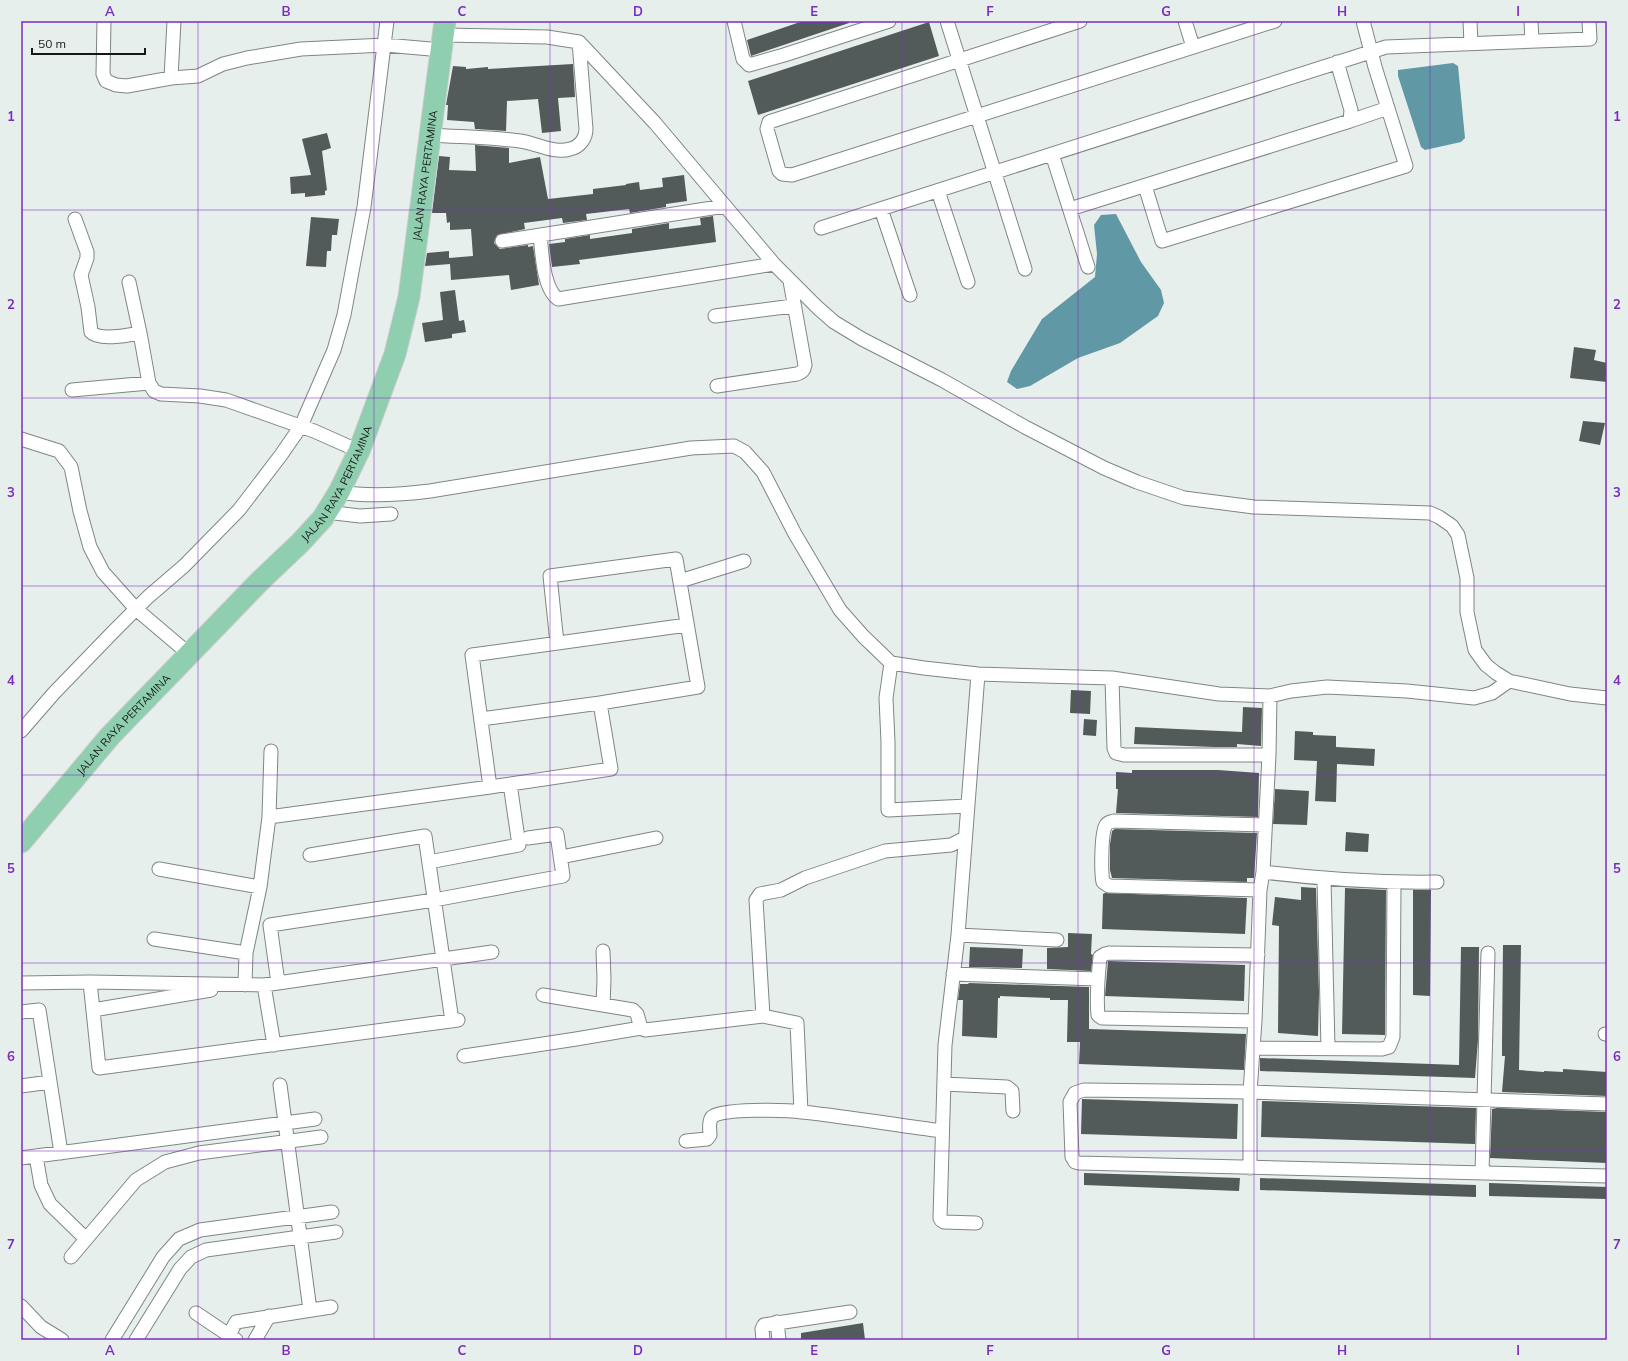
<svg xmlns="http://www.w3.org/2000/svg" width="1628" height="1361" font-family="Mulish,sans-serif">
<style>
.water{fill:#6098a5}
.building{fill:#535a5a}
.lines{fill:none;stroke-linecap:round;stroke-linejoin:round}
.minor-casing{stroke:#7f8684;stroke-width:15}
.primary-casing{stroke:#ccc;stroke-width:23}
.minor{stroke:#fff;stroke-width:13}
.primary{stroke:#8fceaf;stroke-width:21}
.grid{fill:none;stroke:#7b2cbf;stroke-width:1;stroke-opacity:0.55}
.labels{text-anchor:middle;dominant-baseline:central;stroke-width:4;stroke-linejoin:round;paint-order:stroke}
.street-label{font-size:11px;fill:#151817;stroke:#e7efec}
.neatline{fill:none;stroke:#7b2cbf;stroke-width:1.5}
.grid-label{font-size:13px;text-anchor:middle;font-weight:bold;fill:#7b2cbf}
</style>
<rect width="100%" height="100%" fill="#e7efec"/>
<path class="water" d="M 1453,63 L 1458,66 L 1465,138 L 1461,142 L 1425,150 L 1421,147 L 1398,76 L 1398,70 Z
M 1116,214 L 1141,262 L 1161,290 L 1164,303 L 1158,316 L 1120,343 L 1078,358 L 1030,386 L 1017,389 L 1007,382 L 1011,371 L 1042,319 L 1095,277 L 1097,254 L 1094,225 L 1101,215 Z"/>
<path class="building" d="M 803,21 L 848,21 L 849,23 L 751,56 L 747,40 Z
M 929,22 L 939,56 L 758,115 L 748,81 Z
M 573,64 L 575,97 L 558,98 L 561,131 L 542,133 L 538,99 L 507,101 L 506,131 L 475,129 L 474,122 L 447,120 L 448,105 L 446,105 L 453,66 L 466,67 L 466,69 L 488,67 L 488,69 Z
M 327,133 L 331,148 L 322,151 L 327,190 L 325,191 L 325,195 L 305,197 L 305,193 L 291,194 L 290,177 L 311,175 L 302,139 Z
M 475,145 L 509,148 L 509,163 L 540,157 L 548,199 L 593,194 L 593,189 L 626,185 L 626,184 L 639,182 L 640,190 L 663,187 L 662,178 L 684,175 L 687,201 L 666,204 L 666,207 L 630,213 L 629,209 L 586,214 L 587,220 L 563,223 L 562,218 L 524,223 L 525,229 L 497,235 L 494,243 L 500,249 L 528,245 L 528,247 L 533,246 L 539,285 L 511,290 L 509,275 L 451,280 L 450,264 L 425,266 L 427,253 L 449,251 L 449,258 L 473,256 L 471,229 L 450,230 L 450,222 L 447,223 L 446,213 L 432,213 L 439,156 L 450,157 L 449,170 L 476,171 Z
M 713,216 L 716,242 L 579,260 L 580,264 L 552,267 L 549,244 L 565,242 L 565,239 L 590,235 L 590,239 L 632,233 L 632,229 L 669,223 L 669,229 L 701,225 L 700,218 Z
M 311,217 L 339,219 L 337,235 L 332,235 L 331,251 L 327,251 L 326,267 L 306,266 Z
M 455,290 L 459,321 L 464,320 L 466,332 L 452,334 L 452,338 L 425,342 L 422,323 L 443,320 L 440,292 Z
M 1574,347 L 1596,350 L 1594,360 L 1607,363 L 1607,382 L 1570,378 Z
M 1583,421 L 1605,423 L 1600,445 L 1579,441 Z
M 1071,690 L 1091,691 L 1090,714 L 1070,713 Z
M 1243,707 L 1262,708 L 1261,746 L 1237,744 L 1237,747 L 1214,747 L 1134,744 L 1135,727 L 1242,732 Z
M 1084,719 L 1097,720 L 1096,736 L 1083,735 Z
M 1295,731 L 1313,732 L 1313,735 L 1336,736 L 1336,747 L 1375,749 L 1374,766 L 1337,764 L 1336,802 L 1315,801 L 1317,761 L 1294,760 Z
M 1132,770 L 1218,770 L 1259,773 L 1258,817 L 1116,813 L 1118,789 L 1116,789 L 1116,772 L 1132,773 Z
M 1275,789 L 1309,791 L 1307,825 L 1273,824 Z
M 1115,829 L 1257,833 L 1254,878 L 1247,878 L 1247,882 L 1112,878 L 1110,870 L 1110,844 L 1112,831 Z
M 1346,832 L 1369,834 L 1368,852 L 1345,851 Z
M 1301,887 L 1316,888 L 1319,993 L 1318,1036 L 1278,1033 L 1279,926 L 1272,925 L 1275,897 L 1301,900 Z
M 1345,888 L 1386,890 L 1385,1035 L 1342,1034 Z
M 1413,890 L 1431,890 L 1430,996 L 1413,995 Z
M 1105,893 L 1247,898 L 1245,934 L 1102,929 L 1103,894 Z
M 1068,933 L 1092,934 L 1091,954 L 1093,955 L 1091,971 L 1047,969 L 1047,948 L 1068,947 Z
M 1503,945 L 1521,945 L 1519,1070 L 1544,1072 L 1544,1071 L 1563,1072 L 1563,1069 L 1607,1072 L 1607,1096 L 1502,1092 L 1505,1056 L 1502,1056 L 1502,1044 Z
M 970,947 L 1023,949 L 1022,968 L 969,967 Z
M 1461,947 L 1479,947 L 1478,1040 L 1475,1078 L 1260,1071 L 1260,1058 L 1459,1065 Z
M 1108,961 L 1245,965 L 1244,1001 L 1105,996 Z
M 969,983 L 1089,987 L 1089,1029 L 1246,1034 L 1244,1070 L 1079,1064 L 1080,1042 L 1067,1042 L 1068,1000 L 1050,1000 L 1050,998 L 1000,996 L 1000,998 L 998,998 L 997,1038 L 962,1036 L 963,1000 L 958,1000 L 960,984 L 968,984 Z
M 1082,1099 L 1238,1104 L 1237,1139 L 1081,1134 Z
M 1262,1101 L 1476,1108 L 1475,1144 L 1261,1137 Z
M 1497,1108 L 1607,1112 L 1607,1163 L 1490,1158 L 1492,1109 Z
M 1084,1173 L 1240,1178 L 1239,1191 L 1084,1185 Z
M 1260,1178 L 1476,1185 L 1476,1197 L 1260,1190 Z
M 1489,1183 L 1607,1187 L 1607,1199 L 1489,1196 Z
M 863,1323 L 865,1340 L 801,1340 L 801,1333 Z"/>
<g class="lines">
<g class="minor-casing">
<path id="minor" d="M 104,21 L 103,74 L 106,81 L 116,85 L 127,86 L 171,78 L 198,76 L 223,64 L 247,58 L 301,49 L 385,45 L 442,50
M 734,21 L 743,59 L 749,65 L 784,55 L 889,21
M 947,21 L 1025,269
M 1080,21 L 769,122 L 767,129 L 779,171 L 782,174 L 792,175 L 1275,21
M 1185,21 L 1193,47
M 1470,21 L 1471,44
M 1531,21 L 1532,41
M 444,35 L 547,37 L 579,42 L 655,123 L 774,264 L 818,308 L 834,322 L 862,339 L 942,380 L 1025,427 L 1104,468 L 1137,482 L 1184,498 L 1254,507 L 1430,513 L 1439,517 L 1452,526 L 1458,535 L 1467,578 L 1467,612 L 1475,650 L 1486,665 L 1496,673 L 1509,681 L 1570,694 L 1607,698
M 171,78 L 174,21
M 1350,121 L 1388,108
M 431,135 C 460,137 490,137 520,141 C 536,143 554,154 570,149 C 580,147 586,138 586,129 L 579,42
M 1052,154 L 1088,267
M 1145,186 L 1162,241 L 1406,166 L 1375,67 L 1363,21
M 938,191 L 968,282
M 881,209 L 910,295
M 1070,209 L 1350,121 L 1351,110 L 1337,62
M 75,219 L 87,252 L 87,258 L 81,275 L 88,307 L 91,332 C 99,341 129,335 140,333 L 149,383 L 154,391 L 161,394 L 200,396 L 226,400 L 314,431 L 359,451
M 821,228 L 1386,47 L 1590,39 L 1589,21
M 540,235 C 542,253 543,288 558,299 L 774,264
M 502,241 L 725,206
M 129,282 L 140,333
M 715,316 L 793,306
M 717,386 L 797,374 C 803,372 804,370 805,365 L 790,281
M 72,390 L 149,383
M 21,439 L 59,451 L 71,467 L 80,511 L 90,547 L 103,572 L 136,609 L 189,654
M 339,492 C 370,497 399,495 430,491 L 691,448 L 734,446 L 745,452 L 763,472 L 795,534 L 840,610 L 863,636 L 891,663
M 326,512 L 360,516 L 391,514
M 680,581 L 744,561
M 481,719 L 600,703 L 698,687 L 676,559 L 550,576 L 557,643
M 21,731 L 54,693 L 113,632 L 148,597 L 184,566 L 239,510 L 281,455 L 301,426 L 334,350 L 344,315 L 364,207 L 387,21
M 1269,755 L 1124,755 L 1116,753 L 1114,748 L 1112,678 L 1219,694 L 1270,696
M 490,787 L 472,655 L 687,625
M 967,806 L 888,810 L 888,742 L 886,698 L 891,663 L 924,668 L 978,674 L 1112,678
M 269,817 L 490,787 L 611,769 L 600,703
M 310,855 L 425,836 L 452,1021
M 561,857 L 656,838
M 429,862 L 519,845 L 510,784
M 159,869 L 260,887
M 1263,872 C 1321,879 1378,883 1437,882
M 1324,879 L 1328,1048
M 1260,890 L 1109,886 L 1103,882 C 1101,873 1101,832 1106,825 C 1108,822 1111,822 1114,821 L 1265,825
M 958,935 L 1057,940
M 154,939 L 246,953
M 953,974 L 1097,979
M 90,982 L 264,985 L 492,952
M 21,983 L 90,982 L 99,1068 L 458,1020
M 278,983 L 270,925 L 434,900 L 563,876 L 557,834 L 528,838
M 245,985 L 246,953 L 260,887 L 269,817 L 271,751
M 264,985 L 274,1045
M 543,995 L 633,1010 L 637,1014 L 641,1028 L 645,1030 L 763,1016 L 797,1023 L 801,1112
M 603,1005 L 604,979 L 603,951
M 93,1010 L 211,990
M 21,1012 L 39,1010 L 61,1153
M 763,1016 L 756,900 L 760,894 L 781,890 L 805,878 L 885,851 L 951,845 L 965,838
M 1255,1021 L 1102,1018 L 1098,1015 C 1096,996 1098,977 1100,957 L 1105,954 L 1109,953 L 1258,955
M 1605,1034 L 1607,1034
M 1253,1048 L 1382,1049 L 1389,1047 L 1393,1037 L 1394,883
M 464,1056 L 576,1039 L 641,1028
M 944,1084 L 1007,1087 L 1012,1091 L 1013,1111
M 280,1085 L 310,1310
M 21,1086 L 50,1082
M 1607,1104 L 1250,1092 L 1084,1090 L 1075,1093 L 1070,1102 L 1072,1157 L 1075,1162 L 1079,1163 L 1607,1176
M 686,1141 L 707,1139 L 710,1135 C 710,1130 708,1122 712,1117 C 719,1108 789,1110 802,1112 C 849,1117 896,1125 942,1131
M 36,1156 L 41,1185 L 50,1204 L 86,1239
M 21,1158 L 315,1119
M 1250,1168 L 1250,1092 L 1255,1021 L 1260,890 L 1263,872 L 1269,755 L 1270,696 L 1291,691 L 1327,687 L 1407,691 L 1474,698 L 1492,693 L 1509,681
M 1482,1173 L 1488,953
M 976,1223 L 944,1222 L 941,1220 L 940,1218 L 945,1045 L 958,935 L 978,674
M 71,1257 L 136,1180 L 165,1162 L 199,1153 L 321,1137
M 21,1306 L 41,1327 L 62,1340
M 196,1313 L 236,1340
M 777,1322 L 779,1340
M 229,1335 L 236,1322 L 331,1307
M 112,1340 L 163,1257 L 179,1239 L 200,1230 L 332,1212
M 136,1340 L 180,1269 L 191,1257 L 206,1250 L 336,1232
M 255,1340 L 269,1316
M 763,1340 L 762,1329 L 764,1325 L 850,1312"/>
</g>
<g class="primary-casing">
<g id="primary">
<path id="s1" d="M 21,842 L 110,736 L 259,582 L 300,543 L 323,518 L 339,492 L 359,451 L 395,354 L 409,297 L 445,21"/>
</g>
</g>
<use href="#minor" class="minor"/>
<use href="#primary" class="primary"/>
</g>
<path class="grid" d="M 198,21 L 198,1340M 374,21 L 374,1340M 550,21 L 550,1340M 726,21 L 726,1340M 902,21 L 902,1340M 1078,21 L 1078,1340M 1254,21 L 1254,1340M 1430,21 L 1430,1340M 21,210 L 1607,210M 21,398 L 1607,398M 21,586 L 1607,586M 21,775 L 1607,775M 21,963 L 1607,963M 21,1151 L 1607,1151"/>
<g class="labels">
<g class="street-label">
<text stroke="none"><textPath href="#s1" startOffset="804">JALAN RAYA PERTAMINA</textPath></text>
<text stroke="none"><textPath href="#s1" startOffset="480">JALAN RAYA PERTAMINA</textPath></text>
<text stroke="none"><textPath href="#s1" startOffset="156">JALAN RAYA PERTAMINA</textPath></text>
</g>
</g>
<rect width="1628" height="1361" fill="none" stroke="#e7efec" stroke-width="44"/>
<path d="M32 48v6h113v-6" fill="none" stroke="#151817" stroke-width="2"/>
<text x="38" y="48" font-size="12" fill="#151817" stroke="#e7efec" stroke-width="3" paint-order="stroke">50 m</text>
<rect x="22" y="22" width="1584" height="1317" class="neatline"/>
<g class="grid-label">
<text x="110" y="16">A</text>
<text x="286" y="16">B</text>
<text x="462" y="16">C</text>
<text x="638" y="16">D</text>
<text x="814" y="16">E</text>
<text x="990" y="16">F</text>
<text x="1166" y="16">G</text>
<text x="1342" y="16">H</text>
<text x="1518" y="16">I</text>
<text x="11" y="121">1</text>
<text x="1617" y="121">1</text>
<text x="11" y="309">2</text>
<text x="1617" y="309">2</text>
<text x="11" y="497">3</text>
<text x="1617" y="497">3</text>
<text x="11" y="685">4</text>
<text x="1617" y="685">4</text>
<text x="11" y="873">5</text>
<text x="1617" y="873">5</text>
<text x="11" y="1061">6</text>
<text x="1617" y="1061">6</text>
<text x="11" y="1249">7</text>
<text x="1617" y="1249">7</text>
<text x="110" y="1355">A</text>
<text x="286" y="1355">B</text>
<text x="462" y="1355">C</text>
<text x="638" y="1355">D</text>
<text x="814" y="1355">E</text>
<text x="990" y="1355">F</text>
<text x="1166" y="1355">G</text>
<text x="1342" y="1355">H</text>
<text x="1518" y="1355">I</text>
</g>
</svg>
